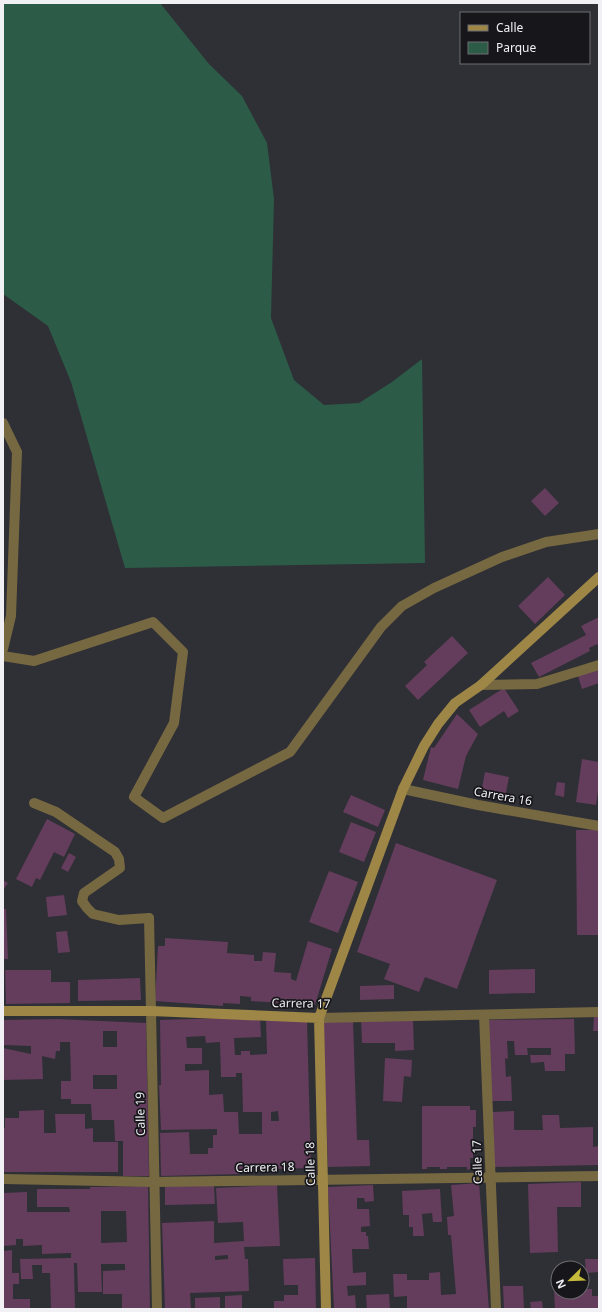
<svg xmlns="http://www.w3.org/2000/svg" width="602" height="1312" font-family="'Noto Sans',sans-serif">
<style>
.green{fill:#2c5b47}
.building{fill:#633d5b;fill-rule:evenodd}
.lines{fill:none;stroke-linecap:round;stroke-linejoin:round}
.service{stroke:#766841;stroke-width:10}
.pedestrian{stroke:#766841;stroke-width:10}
.minor{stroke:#766841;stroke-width:10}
.secondary{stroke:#9d8646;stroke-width:10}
.labels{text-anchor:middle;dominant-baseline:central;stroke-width:3.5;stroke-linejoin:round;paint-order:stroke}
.street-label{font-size:12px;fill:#f0f0f5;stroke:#17171b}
</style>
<rect width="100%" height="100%" fill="#2f2f36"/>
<path class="green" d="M 3,3 L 160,3 L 209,64 L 242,96 L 267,143 L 274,199 L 271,318 L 294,380 L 324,405 L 359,403 L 392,382 L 422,359 L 425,563 L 125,568 L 71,382 L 48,326 L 3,294 Z"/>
<path class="building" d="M 545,488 L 559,503 L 545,516 L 531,501 Z
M 548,577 L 565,595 L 535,624 L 518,606 Z
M 599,617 L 599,647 L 597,644 L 589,648 L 590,651 L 539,677 L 531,663 L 586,635 L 581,626 Z
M 452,636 L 468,653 L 418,700 L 405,686 L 427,665 L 424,662 Z
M 599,670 L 599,683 L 582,689 L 578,676 Z
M 504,688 L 519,711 L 508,718 L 504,711 L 480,727 L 469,710 Z
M 457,714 L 478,734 L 466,756 L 458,789 L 423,780 L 431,747 L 434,748 Z
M 582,759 L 599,762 L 599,784 L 596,805 L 576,802 Z
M 485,772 L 509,777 L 505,798 L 481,793 Z
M 557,782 L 565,783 L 564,797 L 555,795 Z
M 351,795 L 385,810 L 378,827 L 343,812 Z
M 47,819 L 75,834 L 64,857 L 54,852 L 40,880 L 36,878 L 32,887 L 16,879 Z
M 351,822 L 376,832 L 364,862 L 339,852 Z
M 576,830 L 599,830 L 599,935 L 577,935 Z
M 396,843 L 497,880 L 457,989 L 425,977 L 419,992 L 384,979 L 390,964 L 357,952 Z
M 69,853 L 76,857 L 68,872 L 61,868 Z
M 329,871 L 358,882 L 338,933 L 309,922 Z
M 3,880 L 8,883 L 3,890 Z
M 64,895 L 67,915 L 48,917 L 46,897 Z
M 3,909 L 6,909 L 8,959 L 3,959 Z
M 67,931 L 70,952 L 58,953 L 56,932 Z
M 165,938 L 228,942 L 227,953 L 254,955 L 254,961 L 262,961 L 263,952 L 276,953 L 274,972 L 291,973 L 291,979 L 296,981 L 308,941 L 332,949 L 315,1005 L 251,1001 L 251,997 L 240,996 L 240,1004 L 223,1003 L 223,1006 L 155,1001 L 158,946 L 165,946 Z
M 535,969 L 535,993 L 489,994 L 489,970 Z
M 5,970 L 51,970 L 51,982 L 70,982 L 70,1003 L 6,1004 Z
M 140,978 L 141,1000 L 78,1001 L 78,980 Z
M 394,985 L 394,999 L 360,1000 L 360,986 Z
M 260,1017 L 261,1037 L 234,1038 L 235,1055 L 241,1055 L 241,1051 L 250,1051 L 250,1055 L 267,1054 L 266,1021 L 307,1020 L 311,1168 L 239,1170 L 240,1174 L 161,1176 L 160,1133 L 189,1132 L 190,1154 L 208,1154 L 208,1148 L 213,1148 L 213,1135 L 217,1135 L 217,1129 L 161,1130 L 159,1085 L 161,1085 L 160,1020 ZM 205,1036 L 206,1043 L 220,1042 L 221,1077 L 236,1077 L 236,1073 L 242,1073 L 243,1112 L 262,1112 L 262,1134 L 239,1134 L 238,1112 L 224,1112 L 223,1094 L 209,1095 L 209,1070 L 185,1071 L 185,1064 L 202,1064 L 202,1048 L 187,1048 L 186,1037 ZM 278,1111 L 279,1121 L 271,1121 L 271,1112 Z
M 594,1017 L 599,1017 L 599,1031 L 593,1031 Z
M 361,1018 L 413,1018 L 414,1050 L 395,1051 L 395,1043 L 362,1043 Z
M 57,1019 L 146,1023 L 149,1176 L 123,1176 L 123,1141 L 115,1141 L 114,1120 L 92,1120 L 91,1104 L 71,1104 L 71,1099 L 61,1099 L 61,1081 L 71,1081 L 70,1042 L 60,1042 L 60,1051 L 56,1051 L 55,1059 L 42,1056 L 43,1079 L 3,1080 L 3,1048 L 31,1054 L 31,1046 L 3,1045 L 3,1020 ZM 103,1031 L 117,1031 L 117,1047 L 103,1047 ZM 93,1075 L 117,1075 L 117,1089 L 93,1089 Z
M 574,1019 L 575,1054 L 565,1054 L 565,1071 L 545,1071 L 544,1062 L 531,1063 L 530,1055 L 551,1055 L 551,1048 L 527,1048 L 528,1055 L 515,1055 L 514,1041 L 507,1041 L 508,1059 L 505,1058 L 506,1077 L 511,1076 L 512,1101 L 490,1101 L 488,1020 Z
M 353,1021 L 357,1140 L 369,1140 L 370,1166 L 328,1167 L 323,1022 Z
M 385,1058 L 412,1060 L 411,1077 L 404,1076 L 402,1102 L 383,1101 Z
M 422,1106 L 470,1106 L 470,1110 L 476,1110 L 476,1127 L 473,1127 L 473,1158 L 470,1158 L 470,1169 L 467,1170 L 467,1167 L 447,1167 L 447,1169 L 440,1169 L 440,1167 L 427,1167 L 427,1169 L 422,1169 Z
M 44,1110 L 44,1133 L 56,1133 L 55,1114 L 85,1114 L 85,1129 L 93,1128 L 93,1142 L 118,1142 L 118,1172 L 3,1172 L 3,1128 L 5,1128 L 5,1118 L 19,1118 L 19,1111 Z
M 514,1111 L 514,1130 L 543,1130 L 542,1115 L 559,1115 L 560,1128 L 593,1127 L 593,1147 L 599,1146 L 599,1165 L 494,1167 L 493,1112 Z
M 581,1182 L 581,1207 L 557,1207 L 558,1252 L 530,1253 L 528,1184 Z
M 479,1183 L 489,1309 L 407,1309 L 407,1296 L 394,1297 L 393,1274 L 407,1274 L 407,1280 L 429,1280 L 429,1273 L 440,1272 L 441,1295 L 456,1294 L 451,1235 L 448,1235 L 447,1217 L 454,1216 L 451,1185 Z
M 277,1185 L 280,1246 L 244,1247 L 245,1259 L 248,1259 L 249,1291 L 190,1293 L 191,1309 L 165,1309 L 162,1223 L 214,1221 L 214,1243 L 244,1241 L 243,1222 L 218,1223 L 216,1188 ZM 228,1255 L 228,1259 L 215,1260 L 215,1256 Z
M 373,1185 L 374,1201 L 365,1202 L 364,1198 L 357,1198 L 357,1209 L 369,1209 L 370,1226 L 361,1227 L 361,1232 L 366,1232 L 366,1236 L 368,1236 L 369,1249 L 352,1249 L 353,1273 L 366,1272 L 366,1285 L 347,1286 L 348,1296 L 355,1295 L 356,1309 L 334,1309 L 328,1187 Z
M 148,1186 L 150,1309 L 122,1309 L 122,1294 L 103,1294 L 103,1271 L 125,1270 L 125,1264 L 101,1264 L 102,1292 L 78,1292 L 77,1263 L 74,1263 L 75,1309 L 51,1309 L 50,1273 L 42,1273 L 42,1265 L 32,1265 L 33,1279 L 21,1279 L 20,1259 L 71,1258 L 71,1253 L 42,1254 L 42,1245 L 23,1246 L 23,1239 L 16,1239 L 16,1245 L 3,1246 L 3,1193 L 27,1192 L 27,1212 L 70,1212 L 69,1207 L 37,1207 L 37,1189 L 90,1189 L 90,1187 ZM 101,1211 L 126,1211 L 127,1242 L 101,1243 Z
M 165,1186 L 214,1186 L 215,1204 L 165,1205 Z
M 440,1189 L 442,1222 L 433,1222 L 432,1213 L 422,1214 L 424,1236 L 413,1236 L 413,1227 L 409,1227 L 409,1215 L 403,1215 L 402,1191 Z
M 12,1250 L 12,1273 L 19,1273 L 19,1284 L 13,1284 L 13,1299 L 30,1299 L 30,1309 L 3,1309 L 3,1251 Z
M 315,1258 L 316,1309 L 274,1309 L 274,1301 L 284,1301 L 284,1295 L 298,1295 L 298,1285 L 284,1285 L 283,1259 Z
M 585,1259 L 599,1259 L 599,1272 L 586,1273 Z
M 503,1286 L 523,1286 L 524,1309 L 504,1309 Z
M 554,1289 L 558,1289 L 558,1292 L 582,1292 L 582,1289 L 592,1289 L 592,1296 L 599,1296 L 599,1309 L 555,1309 Z
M 389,1294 L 390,1309 L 367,1309 L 366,1295 Z
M 242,1295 L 242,1309 L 225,1309 L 225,1296 Z
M 220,1297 L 220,1309 L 195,1309 L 195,1298 Z
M 542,1301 L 543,1309 L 531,1309 L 530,1302 Z"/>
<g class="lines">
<path class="service" d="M 34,803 L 56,812 L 115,852 L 119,859 L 120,868 L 84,893 L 82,901 L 87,908 L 93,914 L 119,920 L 149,918"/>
<path class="pedestrian" d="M 151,1011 L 157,1309"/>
<path class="minor" d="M 3,423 L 17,452 L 11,616 L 3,649
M 3,656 L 34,661 L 153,622 L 183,652 L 174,723 L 134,797 L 163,818 L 290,752 L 381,627 L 402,606 L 434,588 L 502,557 L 546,542 L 599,534
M 481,685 L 537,684 L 599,665
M 403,789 L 478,805 L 599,826
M 149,918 L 151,1011
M 484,1015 L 496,1309
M 319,1018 L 599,1012
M 3,1179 L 154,1182 L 599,1176"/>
<path class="secondary" d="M 3,1011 L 151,1011 L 319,1018
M 326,1309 L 319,1018 L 403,789 L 424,746 L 438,724 L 455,703 L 481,685 L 599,577"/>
</g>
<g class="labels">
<g class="street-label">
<text transform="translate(503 796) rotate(10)">Carrera 16</text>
<text transform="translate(301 1003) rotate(1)">Carrera 17</text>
<text transform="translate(140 1114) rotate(-91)">Calle 19</text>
<text transform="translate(477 1162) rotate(-92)">Calle 17</text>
<text transform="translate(310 1164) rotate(-91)">Calle 18</text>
<text transform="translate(265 1167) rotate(-1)">Carrera 18</text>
</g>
</g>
<rect width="602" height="1312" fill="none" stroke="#f0f0f5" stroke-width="8"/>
<rect x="460" y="12" width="130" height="52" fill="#17171b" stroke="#6e6e72"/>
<rect x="468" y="25" width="20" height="6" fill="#9d8646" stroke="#6e6e72"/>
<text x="496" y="32" font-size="12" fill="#f0f0f5">Calle</text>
<rect x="468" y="42" width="20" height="12" fill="#2c5b47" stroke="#6e6e72"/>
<text x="496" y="52" font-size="12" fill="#f0f0f5">Parque</text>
<g transform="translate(570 1280) rotate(247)"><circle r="19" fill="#17171b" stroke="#6e6e72"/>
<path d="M0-3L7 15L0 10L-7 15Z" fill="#c7bb3c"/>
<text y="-6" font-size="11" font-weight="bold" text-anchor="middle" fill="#f0f0f5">N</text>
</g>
</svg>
